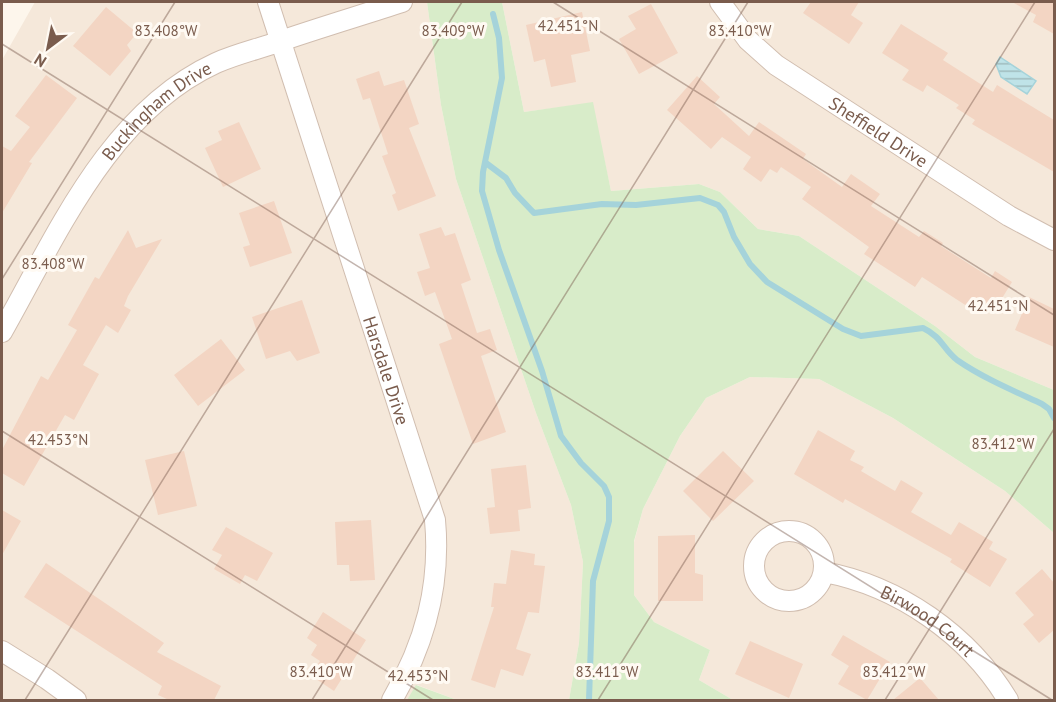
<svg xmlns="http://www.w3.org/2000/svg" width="1056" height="702" font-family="'PT Sans',sans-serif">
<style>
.residential{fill:#f5e8da}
.park{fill:#d8ecc9}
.water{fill:url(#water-rules);stroke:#a5d3da;stroke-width:1.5}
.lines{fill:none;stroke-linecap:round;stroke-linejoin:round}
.stream{stroke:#a5d3da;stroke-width:6}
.building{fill:#f3d5c3}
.minor-casing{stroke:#d1beb0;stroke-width:22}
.minor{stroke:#fff;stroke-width:20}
.ticks{fill:none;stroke:#7a5c4d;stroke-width:1.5;stroke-opacity:0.45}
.labels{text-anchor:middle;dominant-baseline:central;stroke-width:6;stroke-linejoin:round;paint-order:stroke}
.street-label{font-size:18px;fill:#7a5c4d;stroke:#fffaf3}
.ticks-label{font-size:15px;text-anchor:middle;fill:#7a5c4d;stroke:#fffaf3;stroke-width:6;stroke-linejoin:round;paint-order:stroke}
</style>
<defs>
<pattern id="water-rules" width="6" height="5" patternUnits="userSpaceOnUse" patternTransform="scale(1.5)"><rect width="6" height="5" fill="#bfe3e8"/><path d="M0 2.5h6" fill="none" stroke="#a0bbbe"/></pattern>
</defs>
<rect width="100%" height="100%" fill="#fdf6ec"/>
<path class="residential" d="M 35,2 L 427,2 L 441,105 L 456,179 L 536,413 L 571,505 L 583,562 L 579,643 L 569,700 L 457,700 L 417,685 L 407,700 L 2,700 L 2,60 Z
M 502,2 L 1054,2 L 1054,390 L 975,357 L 935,326 L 799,236 L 758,229 L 720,192 L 699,184 L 611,191 L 592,103 L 524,112 Z
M 750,377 L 819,379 L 893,418 L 1005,491 L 1054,533 L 1054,700 L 733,700 L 699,680 L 710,650 L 654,622 L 634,595 L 634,542 L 643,509 L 680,436 L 706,398 Z"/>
<path class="park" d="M 427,2 L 502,2 L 524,112 L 593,102 L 611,191 L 699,184 L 720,192 L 758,229 L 799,236 L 935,326 L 975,357 L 1054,390 L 1054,533 L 1005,491 L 893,418 L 819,379 L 750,377 L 706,398 L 680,436 L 643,509 L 634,541 L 634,595 L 654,622 L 710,650 L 699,680 L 733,700 L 569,700 L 579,643 L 583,562 L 571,505 L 536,413 L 456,179 L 441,105 Z
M 416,685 L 457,700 L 407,700 Z"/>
<path class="water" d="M 1000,57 L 1036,81 L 1027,94 L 1001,77 L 996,64 Z"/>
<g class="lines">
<path class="stream" d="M 493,14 L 499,38 L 502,78 L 483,172 L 482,191 L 499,250 L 542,371 L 561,436 L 581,463 L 604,486 L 609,497 L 609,521 L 593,581 L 589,700
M 486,163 L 506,178 L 515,193 L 534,213 L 602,204 L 636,205 L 700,198 L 718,205 L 724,212 L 734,237 L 750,264 L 767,282 L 843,329 L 861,336 L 923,328 C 942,337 943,349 957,360 C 983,378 1014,391 1042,404 L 1049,409 L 1054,418"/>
</g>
<path class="building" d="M 811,2 L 859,2 L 851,15 L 863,23 L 849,44 L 803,13 Z
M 1012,2 L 1054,2 L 1054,34 L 1033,22 L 1036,15 Z
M 651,4 L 678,53 L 639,74 L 619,39 L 636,29 L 628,16 Z
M 106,7 L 137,33 L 127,45 L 131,51 L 110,76 L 73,46 Z
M 582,12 L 590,51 L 571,55 L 576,82 L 551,87 L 545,59 L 534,62 L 526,25 Z
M 901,24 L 948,53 L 943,60 L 993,92 L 997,85 L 1054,120 L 1054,172 L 972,124 L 975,120 L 956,108 L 959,105 L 927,85 L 923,92 L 902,80 L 909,70 L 882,53 Z
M 379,71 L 384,86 L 404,80 L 419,124 L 409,128 L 436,196 L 398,211 L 392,195 L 396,193 L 382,156 L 388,154 L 370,98 L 363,100 L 356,79 Z
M 46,75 L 77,98 L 29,162 L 32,163 L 2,213 L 2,146 L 11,151 L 30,127 L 15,116 Z
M 697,76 L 720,97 L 714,104 L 749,136 L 759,122 L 806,154 L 803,159 L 842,187 L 851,174 L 880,194 L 871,206 L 919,237 L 924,231 L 943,243 L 941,246 L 991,278 L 995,271 L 1012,282 L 993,313 L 980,304 L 973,310 L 922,277 L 915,287 L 864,254 L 869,247 L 802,199 L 811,187 L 781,167 L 777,173 L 770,169 L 761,182 L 743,169 L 751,157 L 722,137 L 711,149 L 667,110 Z
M 239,122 L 261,169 L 223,187 L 205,148 L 222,140 L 218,131 Z
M 274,201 L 292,253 L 250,267 L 243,247 L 250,245 L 239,213 Z
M 441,227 L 445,236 L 455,233 L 471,280 L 461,284 L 477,333 L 490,329 L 497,350 L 481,356 L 506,432 L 473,444 L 439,344 L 452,339 L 435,292 L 425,296 L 417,272 L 430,268 L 419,234 Z
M 128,230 L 136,248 L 162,239 L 128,296 L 124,306 L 131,310 L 118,333 L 106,325 L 83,365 L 99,374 L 74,420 L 65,415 L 24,486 L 2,473 L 2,450 L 41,376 L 48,380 L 77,330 L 68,325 L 95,277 L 99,279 Z
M 1029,297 L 1054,309 L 1054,347 L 1015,330 Z
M 302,300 L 320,353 L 297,361 L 290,351 L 266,359 L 252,317 Z
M 221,339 L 245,370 L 198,406 L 174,375 Z
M 818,430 L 855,451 L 850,460 L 864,467 L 861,471 L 895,491 L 901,480 L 923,493 L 911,512 L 951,535 L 959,522 L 993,542 L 989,549 L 1007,559 L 990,587 L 950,562 L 952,559 L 845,499 L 843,503 L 794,474 Z
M 184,451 L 197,506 L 158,515 L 145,460 Z
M 723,451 L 754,481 L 713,521 L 683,491 Z
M 526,465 L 531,508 L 518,510 L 520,531 L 490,534 L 487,508 L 495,507 L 491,469 Z
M 2,510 L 21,521 L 2,555 Z
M 371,520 L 375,580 L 350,581 L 349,565 L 337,565 L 335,522 Z
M 226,527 L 273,553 L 257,581 L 245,575 L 240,584 L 214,569 L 222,555 L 212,550 Z
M 695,535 L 695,573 L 703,575 L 703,601 L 658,601 L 658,536 Z
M 511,550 L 535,554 L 534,565 L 545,566 L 539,613 L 528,612 L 516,649 L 531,654 L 523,676 L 501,669 L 495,688 L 471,680 L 494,607 L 491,607 L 494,583 L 506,584 Z
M 46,563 L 164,643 L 157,652 L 221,686 L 214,700 L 169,700 L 158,695 L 162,686 L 24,597 Z
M 1042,569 L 1054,583 L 1054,630 L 1039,643 L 1023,624 L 1034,615 L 1015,593 Z
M 323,612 L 366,640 L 334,691 L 310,675 L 320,661 L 311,655 L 317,645 L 307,638 Z
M 843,635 L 890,662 L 867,700 L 838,684 L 849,666 L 831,655 Z
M 750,641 L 803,664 L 789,698 L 735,674 Z
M 920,678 L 939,700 L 893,700 Z"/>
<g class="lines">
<g class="minor-casing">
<g id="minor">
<path id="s1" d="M 268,2 L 435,520 C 441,586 425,644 392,700"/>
<path id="s2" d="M 720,2 L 748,40 L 776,65 L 1009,216 L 1054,240"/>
<path id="s3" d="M 2,332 C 57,235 109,112 216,63 C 234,55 254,50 272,44 C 315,29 359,16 402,2"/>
<circle cx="789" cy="566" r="35"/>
<path id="s4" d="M 824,572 C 899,586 969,635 1008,700"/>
<path d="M 2,651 L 47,679 L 76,700"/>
</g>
</g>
<use href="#minor" class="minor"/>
</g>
<path class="ticks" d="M 553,2 L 1054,315M 2,44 L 1052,700M 2,279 L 175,2M 2,431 L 433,700M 25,700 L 462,2M 312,700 L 748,2M 598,700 L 1035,2M 885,700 L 1054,429"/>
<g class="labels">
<g class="street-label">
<text stroke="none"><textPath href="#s3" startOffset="273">Buckingham Drive</textPath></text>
<text stroke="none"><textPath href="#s2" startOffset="207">Sheffield Drive</textPath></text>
<text stroke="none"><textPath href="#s1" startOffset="387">Harsdale Drive</textPath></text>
<text stroke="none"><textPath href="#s4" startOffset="116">Birwood Court</textPath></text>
</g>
</g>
<g class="ticks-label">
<text x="568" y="31">42.451°N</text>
<text x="166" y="36">83.408°W</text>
<text x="453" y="36">83.409°W</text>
<text x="740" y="36">83.410°W</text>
<text x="53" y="269">83.408°W</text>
<text x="998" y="311">42.451°N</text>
<text x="58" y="445">42.453°N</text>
<text x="1003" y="449">83.412°W</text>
<text x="321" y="677">83.410°W</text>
<text x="607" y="677">83.411°W</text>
<text x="894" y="677">83.412°W</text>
<text x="418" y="681">42.453°N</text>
</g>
<rect width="1056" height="702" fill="none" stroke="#7a5c4d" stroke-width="6"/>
<g transform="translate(48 48) rotate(212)" stroke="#fffaf3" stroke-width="4.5" paint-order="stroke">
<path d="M0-4.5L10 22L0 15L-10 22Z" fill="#7a5c4d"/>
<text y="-9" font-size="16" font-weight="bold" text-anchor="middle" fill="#7a5c4d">N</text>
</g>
</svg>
